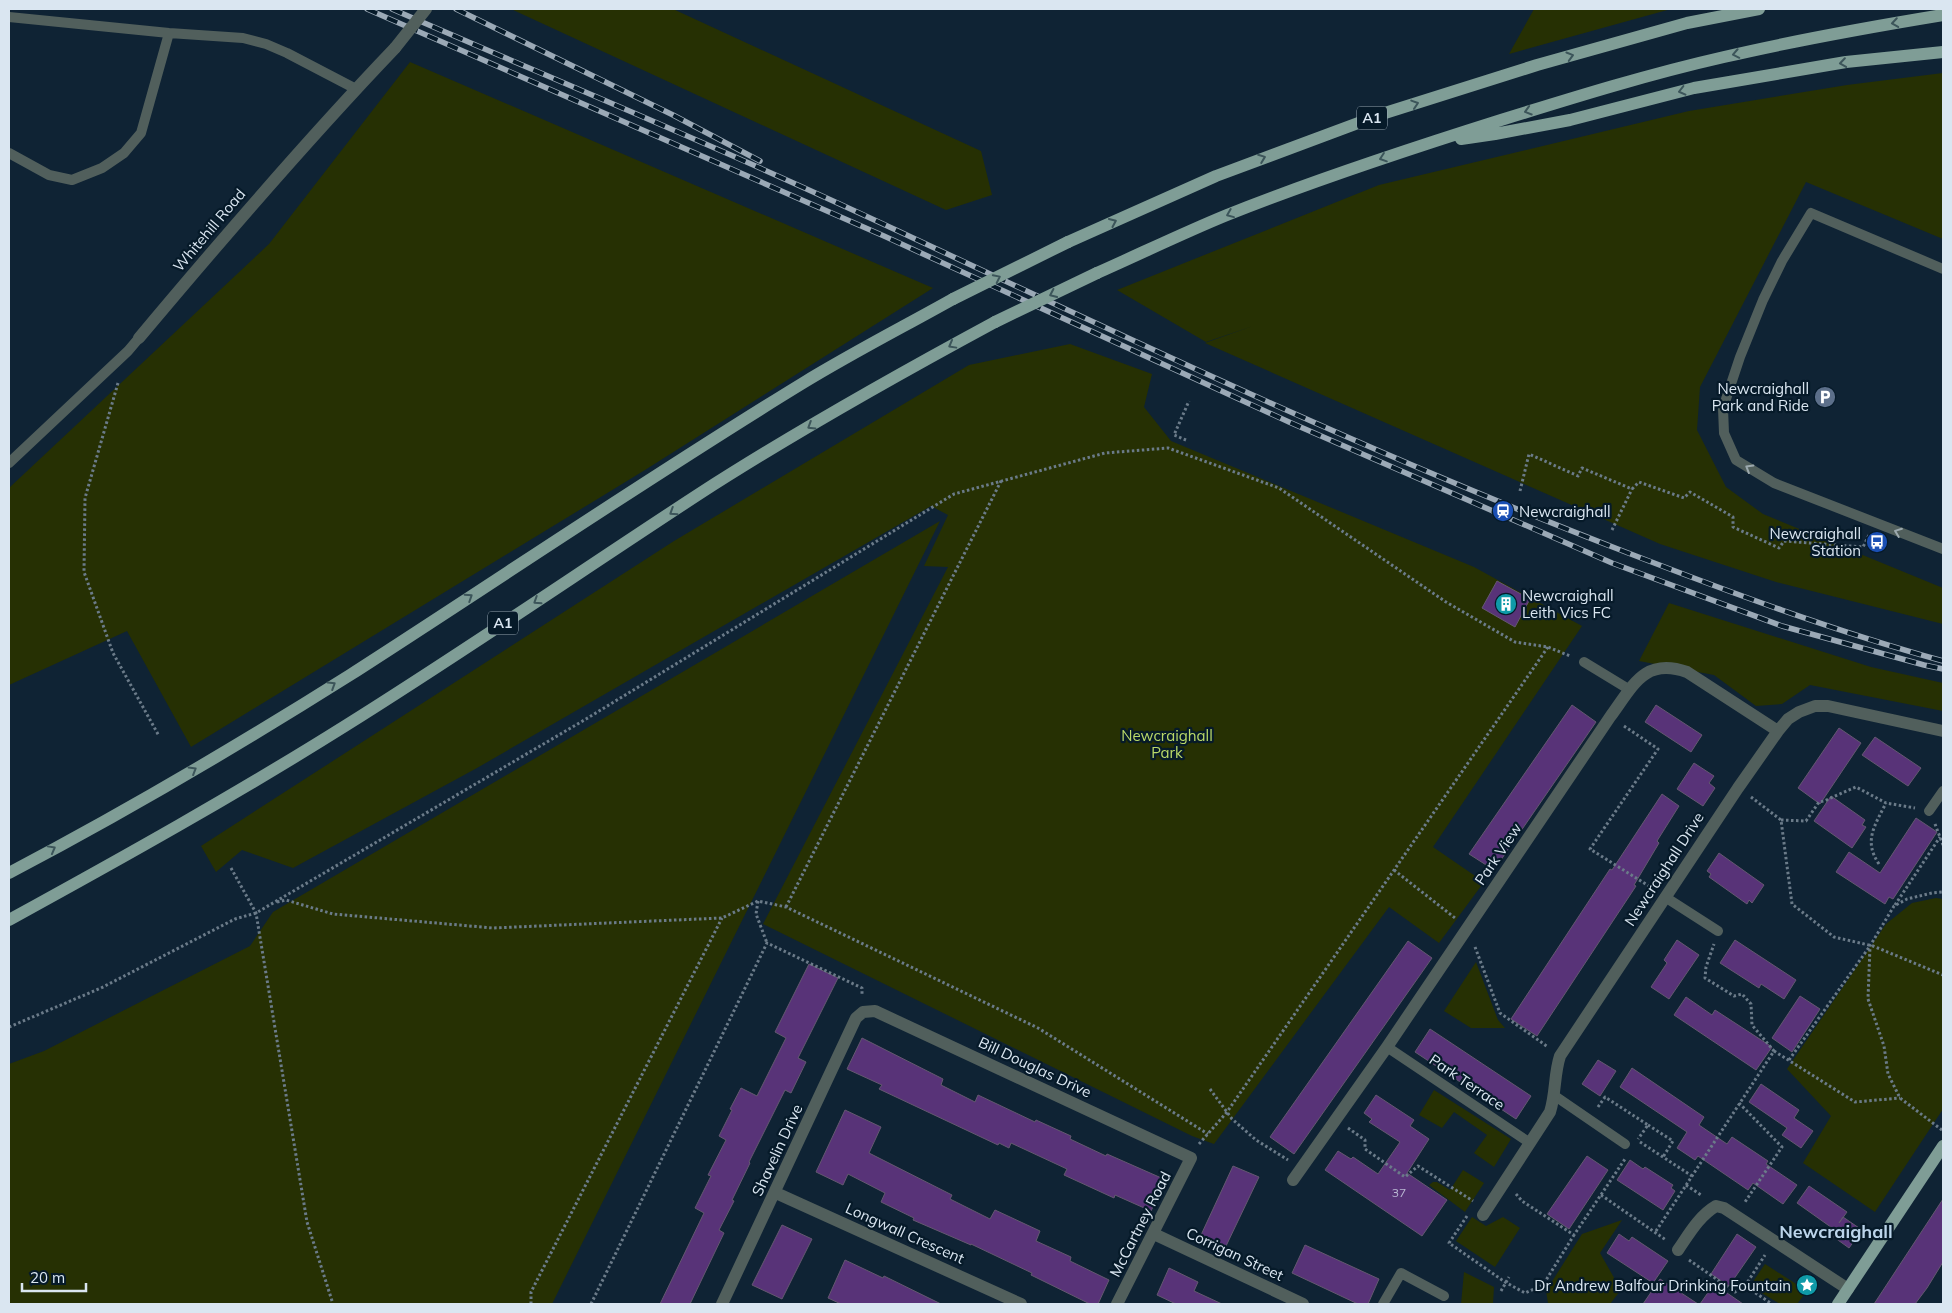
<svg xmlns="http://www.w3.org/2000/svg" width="1952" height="1313" font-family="Mulish,sans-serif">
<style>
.green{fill:#263003}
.building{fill:#583378;stroke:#645870}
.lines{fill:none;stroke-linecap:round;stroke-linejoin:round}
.path{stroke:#6b7b89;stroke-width:3;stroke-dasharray:2.5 2.5;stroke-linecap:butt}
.service{stroke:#515f5c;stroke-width:10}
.minor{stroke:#515f5c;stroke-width:12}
.primary{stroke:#7f9d96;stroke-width:12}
.rail-casing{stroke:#9ba9b6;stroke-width:5.5}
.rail{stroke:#061a29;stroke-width:4;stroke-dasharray:11;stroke-linecap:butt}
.minor-bridge{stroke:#515f5c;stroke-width:12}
.primary-bridge{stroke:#7f9d96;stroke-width:12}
.oneway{stroke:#3c555a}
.oneway2{stroke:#9ca9ae}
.labels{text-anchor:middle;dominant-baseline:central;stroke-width:4.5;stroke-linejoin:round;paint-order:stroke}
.number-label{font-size:12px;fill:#bab9d3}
.shield{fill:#061a29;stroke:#9aa9b5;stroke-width:1}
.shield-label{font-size:14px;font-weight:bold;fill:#dae6f1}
.street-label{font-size:15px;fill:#dae6f1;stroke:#061a29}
.poi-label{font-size:15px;fill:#dae6f1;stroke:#061a29;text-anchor:end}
.park-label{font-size:15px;fill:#bbda68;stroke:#061a29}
.quarter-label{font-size:18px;font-weight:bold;fill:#bbd4ea;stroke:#061a29}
</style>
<rect width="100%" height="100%" fill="#0f2334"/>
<path class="green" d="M 511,9 L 673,9 L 981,151 L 992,195 L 946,210 Z
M 1534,9 L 1671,9 L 1509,54 Z
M 410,62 L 933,288 L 645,470 L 191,747 L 127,631 L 9,685 L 9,488 L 269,244 Z
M 1943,73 L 1943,239 L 1806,182 L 1700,387 L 1697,430 L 1726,487 L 1763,514 L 1943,588 L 1943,624 L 1776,582 L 1660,544 L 1205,343 L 1253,326 L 1206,342 L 1117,290 L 1379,185 L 1689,111 L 1847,85 Z
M 1070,344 L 1152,374 L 1144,407 L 1171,441 L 1474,567 L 1582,626 L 1433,847 L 1484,882 L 1439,943 L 1389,907 L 1214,1144 L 1192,1136 L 763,924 L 948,567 L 924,566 L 948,515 L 931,506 L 477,768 L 293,868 L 242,850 L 216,872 L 201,846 L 674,541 L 969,365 Z
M 940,521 L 552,1304 L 9,1304 L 9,1064 L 44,1051 L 250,946 L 273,912 Z
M 1669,603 L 1871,667 L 1943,683 L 1943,711 L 1810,685 L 1782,704 L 1756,706 L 1714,675 L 1639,661 Z
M 1936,898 L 1943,899 L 1943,1109 L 1875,1212 L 1803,1163 L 1831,1116 L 1787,1069 L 1886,924 L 1912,903 Z
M 1476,962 L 1498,1020 L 1505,1028 L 1471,1028 L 1444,1011 Z
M 1434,1090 L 1511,1139 L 1494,1167 L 1474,1153 L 1487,1135 L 1454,1112 L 1442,1128 L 1419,1115 Z
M 1463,1170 L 1484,1183 L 1465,1212 L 1429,1185 L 1433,1182 L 1437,1182 L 1450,1190 Z
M 1472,1217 L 1486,1226 L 1503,1217 L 1520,1228 L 1495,1267 L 1456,1241 Z
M 1622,1220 L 1600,1253 L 1621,1290 L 1610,1304 L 1548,1303 L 1546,1291 L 1582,1234 Z
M 1765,1264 L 1807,1291 L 1797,1304 L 1780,1304 L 1755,1289 L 1752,1283 Z
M 1464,1272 L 1494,1287 L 1493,1304 L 1461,1304 Z"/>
<path class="building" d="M 1497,581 L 1530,599 L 1515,627 L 1482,608 Z
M 1572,705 L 1596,722 L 1494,870 L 1469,854 Z
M 1656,705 L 1702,735 L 1691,752 L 1645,722 Z
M 1839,728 L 1861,743 L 1820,804 L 1798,788 Z
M 1875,737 L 1921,768 L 1908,786 L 1862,755 Z
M 1694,763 L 1714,776 L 1709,783 L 1715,788 L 1703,806 L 1677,789 Z
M 1662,794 L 1679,806 L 1657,841 L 1659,843 L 1634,885 L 1636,886 L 1537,1036 L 1511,1019 L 1610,869 L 1612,870 Z
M 1831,796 L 1865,820 L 1862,825 L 1866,827 L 1852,848 L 1814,821 Z
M 1916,818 L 1937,832 L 1893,899 L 1889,897 L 1885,904 L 1836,872 L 1849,852 L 1880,873 Z
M 1719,853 L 1764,885 L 1752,903 L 1749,900 L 1747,904 L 1709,877 L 1711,874 L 1707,871 Z
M 1677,940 L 1699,955 L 1669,999 L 1651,987 L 1667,963 L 1664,960 Z
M 1735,940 L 1796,980 L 1784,999 L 1761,984 L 1759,988 L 1720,963 Z
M 1408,941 L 1432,958 L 1294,1154 L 1270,1137 Z
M 809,964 L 838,978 L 798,1058 L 806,1062 L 791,1093 L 785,1090 L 749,1162 L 750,1163 L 732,1200 L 734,1201 L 719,1230 L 724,1233 L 690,1304 L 660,1304 L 704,1213 L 695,1208 L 711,1176 L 708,1175 L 726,1140 L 719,1136 L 732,1110 L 730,1109 L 741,1088 L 757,1096 L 786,1038 L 775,1032 Z
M 1800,996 L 1820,1009 L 1792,1052 L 1772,1038 Z
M 1686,997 L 1712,1015 L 1715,1010 L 1772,1047 L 1756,1070 L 1674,1015 Z
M 1430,1029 L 1531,1096 L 1516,1119 L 1415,1052 Z
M 862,1038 L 943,1079 L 941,1085 L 975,1102 L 978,1095 L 1035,1122 L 1036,1120 L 1060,1131 L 1071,1136 L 1070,1139 L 1106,1156 L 1107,1154 L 1166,1180 L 1151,1211 L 1115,1195 L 1114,1198 L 1064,1175 L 1067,1169 L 1011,1143 L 1009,1148 L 999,1143 L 998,1145 L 879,1089 L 882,1085 L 847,1069 Z
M 1598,1060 L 1616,1071 L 1600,1096 L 1582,1084 Z
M 1632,1068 L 1704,1117 L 1699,1125 L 1727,1144 L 1732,1137 L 1768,1161 L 1766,1164 L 1797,1185 L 1783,1204 L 1753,1183 L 1748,1190 L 1698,1156 L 1695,1160 L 1677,1148 L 1687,1132 L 1620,1087 Z
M 1761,1084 L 1799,1110 L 1794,1118 L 1813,1131 L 1801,1148 L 1782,1135 L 1787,1128 L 1749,1102 Z
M 1376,1095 L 1414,1120 L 1410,1126 L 1429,1139 L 1407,1173 L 1447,1200 L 1422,1236 L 1325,1170 L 1338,1151 L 1351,1159 L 1353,1157 L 1378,1174 L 1400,1142 L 1369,1122 L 1372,1119 L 1364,1113 Z
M 845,1110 L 881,1127 L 869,1153 L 952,1195 L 950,1199 L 990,1219 L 995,1210 L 1040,1231 L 1036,1241 L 1071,1257 L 1070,1261 L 1109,1280 L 1098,1304 L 1090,1304 L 1031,1275 L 1032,1273 L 971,1244 L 971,1245 L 913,1220 L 914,1218 L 881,1202 L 885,1193 L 848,1174 L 843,1185 L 816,1172 Z
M 1587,1156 L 1608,1170 L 1569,1229 L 1547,1214 Z
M 1630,1160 L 1643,1169 L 1645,1167 L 1673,1185 L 1671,1188 L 1675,1191 L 1663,1210 L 1617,1180 Z
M 1233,1166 L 1259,1177 L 1226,1246 L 1201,1235 Z
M 1809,1186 L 1847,1212 L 1839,1223 L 1843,1217 L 1862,1230 L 1849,1248 L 1831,1235 L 1835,1230 L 1797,1203 Z
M 1943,1199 L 1943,1262 L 1927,1288 L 1915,1304 L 1874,1304 Z
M 782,1225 L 812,1239 L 782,1299 L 752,1285 Z
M 1619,1234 L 1629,1241 L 1632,1237 L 1668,1261 L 1653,1283 L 1607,1253 Z
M 1737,1234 L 1756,1247 L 1729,1286 L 1711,1274 Z
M 1305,1245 L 1379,1279 L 1368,1304 L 1358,1304 L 1292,1273 Z
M 845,1260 L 883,1278 L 884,1276 L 941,1304 L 841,1304 L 828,1298 Z
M 1169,1268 L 1198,1282 L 1194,1291 L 1222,1304 L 1176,1304 L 1157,1295 Z
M 1660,1279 L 1698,1304 L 1643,1304 Z
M 1714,1284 L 1743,1304 L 1700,1304 Z"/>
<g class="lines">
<path class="path" d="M 118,383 L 85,498 L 84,572 L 113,653 L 159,736
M 1186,440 L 1174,435 L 1189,401
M 1520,491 L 1529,454 L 1578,476 L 1582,468 L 1632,489 L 1639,482 L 1684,498 L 1690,492 L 1733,517 L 1733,527 L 1779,548 L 1784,541 L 1863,547 L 1869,535
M 1612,530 L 1632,489
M 1624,726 L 1658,749 L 1590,849 L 1652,888
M 1751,797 L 1781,820 L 1792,904 L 1834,937 L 1873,946 L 1943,975
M 1781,820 L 1806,821 L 1819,802 L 1824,801 L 1856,787 L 1886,803 L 1915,808
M 1935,824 L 1943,845
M 1879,864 C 1863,841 1875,825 1886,803
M 231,868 L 256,913 L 307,1222 L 333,1304
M 1394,870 L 1455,918
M 758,901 L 756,914 L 767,943
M 277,902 L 286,900 L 333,914 L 493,928 L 722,918 L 758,901 L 786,907 L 1038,1028 L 1208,1134
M 1895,905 L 1940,837
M 786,907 L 1001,481
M 1475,947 L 1500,1013 L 1548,1047
M 9,1027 L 101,988 L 235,919 L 256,913 L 586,719 L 954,494 L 1105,453 L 1168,448 L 1279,488 L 1446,602 L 1515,642 L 1548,647 L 1570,656
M 1774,1051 L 1855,1102 L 1900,1098
M 1789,1060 L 1870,946
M 1210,1089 L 1232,1119 L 1256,1140 L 1288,1160
M 1739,1103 L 1782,1147 L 1745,1202
M 1598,1107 L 1605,1097 L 1648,1125 L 1638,1139
M 1648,1125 L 1673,1141 L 1663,1157
M 1348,1128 L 1365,1140 L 1365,1149 L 1405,1177 L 1418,1166 L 1473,1201
M 1942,1130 L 1900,1098 L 1888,1074 L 1884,1046 L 1868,999 L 1870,946 L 1894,906 L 1907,899 L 1932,893 L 1943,892
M 1640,1142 L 1692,1176
M 1199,1144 L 1227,1112 L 1548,647
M 1686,1185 L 1701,1195
M 1516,1194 L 1522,1201 L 1574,1235 L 1625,1159
M 1601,1195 L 1666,1240
M 1467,1216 L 1449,1243 L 1505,1282 L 1525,1293 L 1543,1285 L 1574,1235
M 1656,1231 L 1774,1051 L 1752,1025 L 1751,1004 L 1742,994 L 1734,996 L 1705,978 L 1706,967 L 1714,944
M 1689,1260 L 1735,1292 L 1745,1286 L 1772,1304
M 1745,1286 L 1765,1255
M 1501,1291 L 1509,1277
M 531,1304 L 531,1292 L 722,918
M 591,1304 L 767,943 L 862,988 L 862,995"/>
<path class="service" d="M 9,17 L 169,33 L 243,38 L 266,44 L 287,53 L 356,89
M 9,153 L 49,175 L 72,180 L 102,168 L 124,153 L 141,133 L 169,33
M 1943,269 L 1811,213 L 1782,261 L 1763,300 L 1740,357 L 1723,408 L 1724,433 L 1736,460 L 1774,483 L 1943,549
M 9,463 L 128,351 L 139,338
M 1584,662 L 1630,690
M 1929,811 L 1943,791
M 1665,897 L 1718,931
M 1387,1047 L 1530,1143
M 1555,1096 L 1625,1144
M 1383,1304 L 1401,1273 L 1444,1296"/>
<path class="minor" d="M 139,338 C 222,239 306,141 395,48
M 1293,1180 L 1387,1047 L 1610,717 C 1633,686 1644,657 1687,672 L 1778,731
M 776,1193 L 1021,1304
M 1483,1215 L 1550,1112 C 1556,1093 1554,1074 1560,1056 L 1738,788 L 1778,731 L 1788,719 L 1799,712 L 1815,706 L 1828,706 L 1943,731
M 1154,1234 L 1303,1304
M 1678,1250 C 1689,1234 1699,1216 1716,1206 L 1724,1208 L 1848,1289
M 722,1304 L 856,1018 L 863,1012 L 875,1011 L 1191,1158 L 1117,1304"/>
<path class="primary" d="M 1461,139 L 1495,134 L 1570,120 L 1694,88 L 1846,62 L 1943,52
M 1068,242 L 1216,176 L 1385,113 L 1537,65 L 1687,23 L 1759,9
M 1097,273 C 1140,254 1183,233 1227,215 C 1317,179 1409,149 1501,120 C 1575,97 1649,74 1724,57 C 1797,40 1870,27 1943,15
M 9,873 C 125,812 239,745 350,675 C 501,578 649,477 803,383 C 852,353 903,327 953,299
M 9,920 C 122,858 235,795 345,726 C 465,651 581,571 699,494 C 795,432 895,376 995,322
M 1838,1304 L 1943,1146"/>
<g class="rail-casing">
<path id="rail" d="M 367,9 L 884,236 L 1289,422 L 1612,563 L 1782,626 L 1924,665 L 1943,669
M 392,9 C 560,82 730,152 896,230 C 1136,342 1376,456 1623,551 C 1729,592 1834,631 1943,661
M 456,9 L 673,115 L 760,161"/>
</g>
<use href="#rail" class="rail"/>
<path class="minor-bridge" d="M 395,48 L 426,9"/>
<path class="primary-bridge" d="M 953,299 L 1068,242
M 995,322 L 1097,273"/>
</g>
<defs><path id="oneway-chevron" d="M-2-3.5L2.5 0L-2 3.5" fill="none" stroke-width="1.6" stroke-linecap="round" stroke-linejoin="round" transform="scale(1.25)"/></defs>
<g class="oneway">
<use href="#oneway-chevron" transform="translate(1895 23) rotate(171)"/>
<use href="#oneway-chevron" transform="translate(1736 54) rotate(169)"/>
<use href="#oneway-chevron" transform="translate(1570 56) rotate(-16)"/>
<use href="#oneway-chevron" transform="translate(1843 63) rotate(172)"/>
<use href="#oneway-chevron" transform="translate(1682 91) rotate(166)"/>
<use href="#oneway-chevron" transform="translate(1415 104) rotate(-18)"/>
<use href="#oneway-chevron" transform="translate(1528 111) rotate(163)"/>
<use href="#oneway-chevron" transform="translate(1262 158) rotate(-21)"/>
<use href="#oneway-chevron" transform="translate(1383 158) rotate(161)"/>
<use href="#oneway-chevron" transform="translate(1230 214) rotate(158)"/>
<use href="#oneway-chevron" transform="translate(1113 222) rotate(-24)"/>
<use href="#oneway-chevron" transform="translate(997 278) rotate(-26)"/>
<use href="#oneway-chevron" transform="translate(1053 294) rotate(155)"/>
<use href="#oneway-chevron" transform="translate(952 345) rotate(151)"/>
<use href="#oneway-chevron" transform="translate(811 426) rotate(148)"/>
<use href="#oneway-chevron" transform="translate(673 512) rotate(147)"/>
<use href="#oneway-chevron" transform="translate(469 597) rotate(-33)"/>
<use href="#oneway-chevron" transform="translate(537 601) rotate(147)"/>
<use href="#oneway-chevron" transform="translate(332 685) rotate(-32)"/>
<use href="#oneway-chevron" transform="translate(193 770) rotate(-31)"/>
<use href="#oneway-chevron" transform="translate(52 849) rotate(-29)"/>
</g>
<g class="oneway2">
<use href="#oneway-chevron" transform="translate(1749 468) rotate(-149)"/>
<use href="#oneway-chevron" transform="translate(1898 532) rotate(-159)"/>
</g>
<defs>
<g id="parking-disc" transform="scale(1.125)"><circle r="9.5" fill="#5c6f8a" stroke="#061a29"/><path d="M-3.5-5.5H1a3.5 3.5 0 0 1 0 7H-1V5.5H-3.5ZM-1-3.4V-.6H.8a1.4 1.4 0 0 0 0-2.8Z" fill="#fff"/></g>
<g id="station-disc" transform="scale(1.125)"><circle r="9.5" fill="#1a4fb4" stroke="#061a29"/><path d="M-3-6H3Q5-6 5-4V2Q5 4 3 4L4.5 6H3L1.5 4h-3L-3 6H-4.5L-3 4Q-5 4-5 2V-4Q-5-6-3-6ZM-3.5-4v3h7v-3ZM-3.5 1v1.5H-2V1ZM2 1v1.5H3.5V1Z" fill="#fff"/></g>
<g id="bus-disc" transform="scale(1.125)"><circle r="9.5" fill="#1a4fb4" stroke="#061a29"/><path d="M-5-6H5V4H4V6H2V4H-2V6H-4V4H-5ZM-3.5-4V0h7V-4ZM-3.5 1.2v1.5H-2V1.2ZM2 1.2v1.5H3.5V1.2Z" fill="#fff"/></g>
<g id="building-disc" transform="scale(1.125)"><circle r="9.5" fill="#0f9aa8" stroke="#061a29"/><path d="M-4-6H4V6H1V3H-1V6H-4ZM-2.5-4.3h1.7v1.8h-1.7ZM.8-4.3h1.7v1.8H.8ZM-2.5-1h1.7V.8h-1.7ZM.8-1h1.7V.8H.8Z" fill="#fff"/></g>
<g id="sight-disc" transform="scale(1.125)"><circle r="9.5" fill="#0f9aa8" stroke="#061a29"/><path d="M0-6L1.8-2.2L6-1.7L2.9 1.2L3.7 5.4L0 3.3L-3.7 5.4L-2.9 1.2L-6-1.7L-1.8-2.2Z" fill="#fff"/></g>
</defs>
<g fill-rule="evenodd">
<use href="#parking-disc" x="1825" y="397"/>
<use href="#station-disc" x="1503" y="511"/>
<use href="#bus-disc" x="1877" y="542"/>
<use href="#building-disc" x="1506" y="604"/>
<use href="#sight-disc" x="1807" y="1285"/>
</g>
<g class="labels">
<g class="number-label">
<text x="1399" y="1192">37</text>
</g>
<g class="shield">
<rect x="1357" y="106.5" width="30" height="23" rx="4"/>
<rect x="488" y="611.5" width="30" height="23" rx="4"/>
</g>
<g class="shield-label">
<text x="1372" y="118">A1</text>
<text x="503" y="623">A1</text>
</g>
<g class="street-label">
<text transform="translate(209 230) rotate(-50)">Whitehill Road</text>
<text transform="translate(1498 854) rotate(-56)">Park View</text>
<text transform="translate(1664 869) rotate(-57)">Newcraighall Drive</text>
<text transform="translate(1035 1067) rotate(25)">Bill Douglas Drive</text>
<text transform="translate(1467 1082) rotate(34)">Park Terrace</text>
<text transform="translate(777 1150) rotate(-65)">Shavelin Drive</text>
<text transform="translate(1140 1224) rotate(-63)">McCartney Road</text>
<text transform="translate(905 1233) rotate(24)">Longwall Crescent</text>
<text transform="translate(1235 1254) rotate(25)">Corrigan Street</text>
</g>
<g class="poi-label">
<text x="1809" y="388">Newcraighall<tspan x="1809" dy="17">Park and Ride</tspan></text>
<text x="1519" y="511" text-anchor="start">Newcraighall</text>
<text x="1861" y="533">Newcraighall<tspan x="1861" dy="17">Station</tspan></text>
<text x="1522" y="595" text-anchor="start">Newcraighall<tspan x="1522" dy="17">Leith Vics FC</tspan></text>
<text x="1791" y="1285">Dr Andrew Balfour Drinking Fountain</text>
</g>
<g class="park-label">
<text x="1167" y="735">Newcraighall<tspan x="1167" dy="17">Park</tspan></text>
</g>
<g class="quarter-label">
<text x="1836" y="1231">Newcraighall</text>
</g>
</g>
<rect width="1952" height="1313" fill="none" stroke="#dae6f1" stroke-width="20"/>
<path d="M22 1283v8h64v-8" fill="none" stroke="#dae6f1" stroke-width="2.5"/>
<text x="30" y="1283" font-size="15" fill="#dae6f1" stroke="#061a29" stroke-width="4" paint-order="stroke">20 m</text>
</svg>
